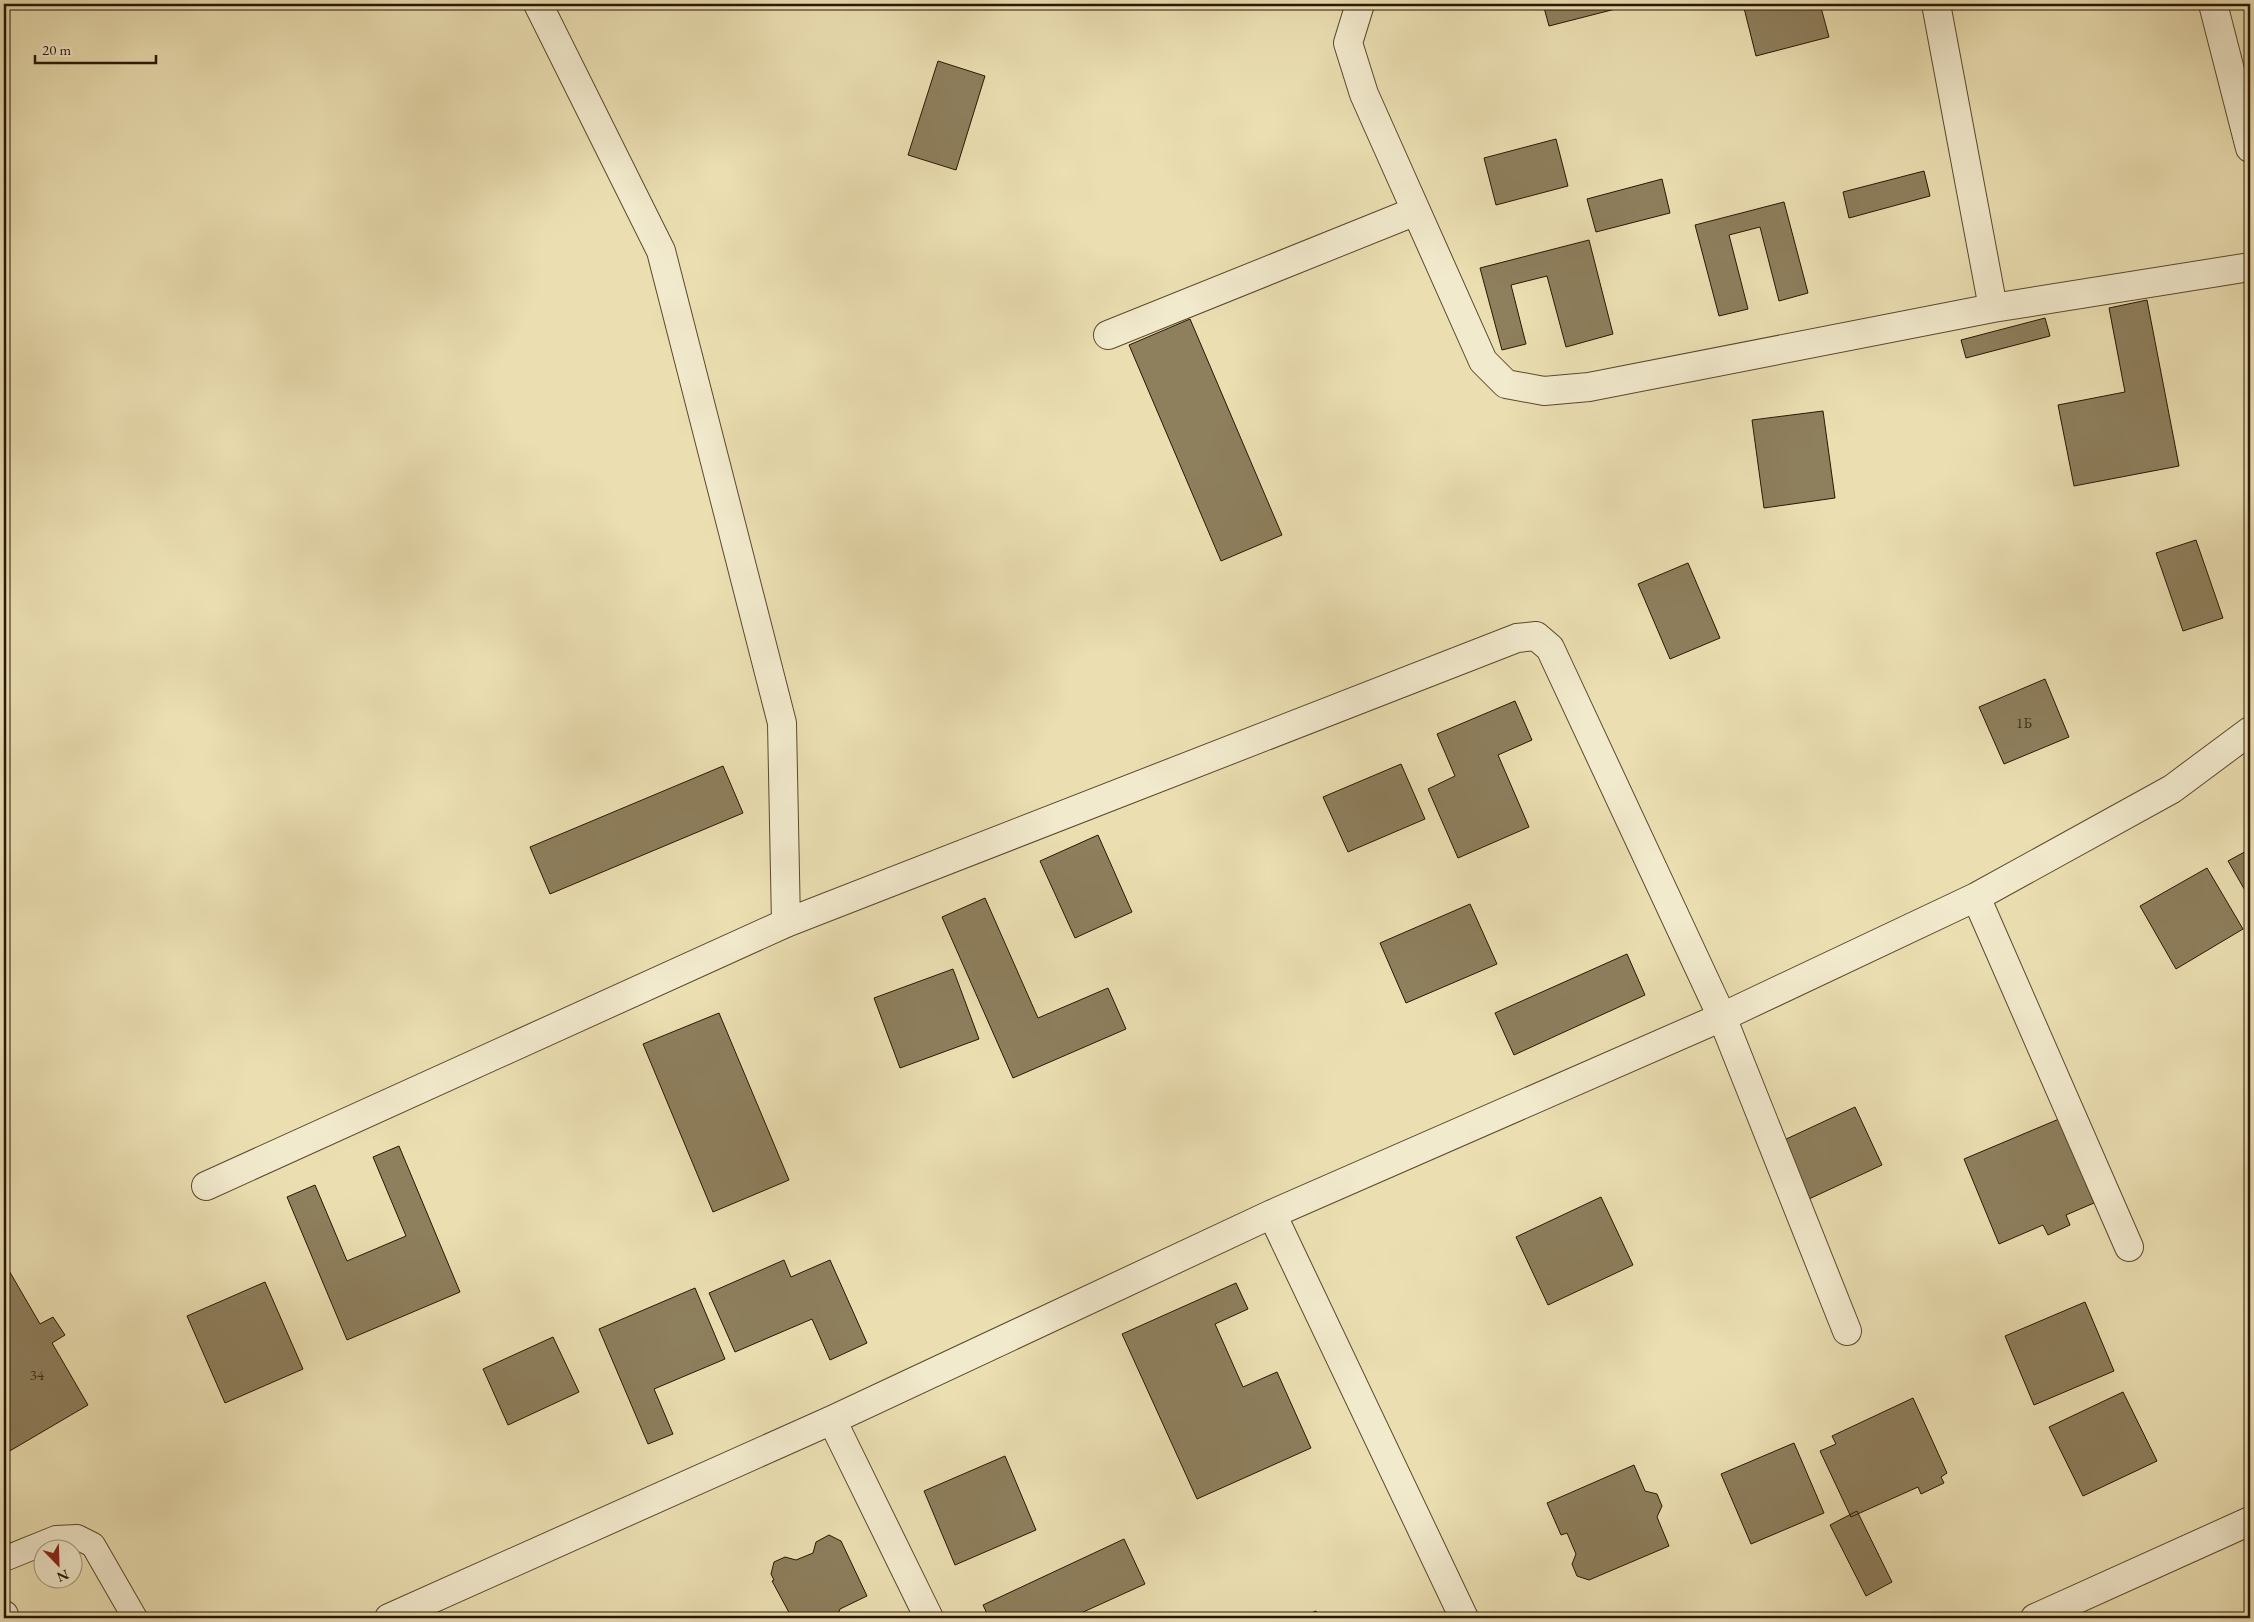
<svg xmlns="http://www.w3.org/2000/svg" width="2254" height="1622" font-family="'EB Garamond',serif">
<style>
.building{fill:#8e7f5d;stroke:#291700}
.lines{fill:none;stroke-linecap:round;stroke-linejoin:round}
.service-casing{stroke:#5a492c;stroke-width:26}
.minor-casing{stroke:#5a492c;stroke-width:30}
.tertiary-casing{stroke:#5a492c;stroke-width:30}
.service{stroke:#f2eacd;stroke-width:24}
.minor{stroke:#f2eacd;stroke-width:28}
.tertiary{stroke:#f2eacd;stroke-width:28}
.labels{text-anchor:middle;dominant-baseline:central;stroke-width:4;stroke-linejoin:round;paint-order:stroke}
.number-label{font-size:15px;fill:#423117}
</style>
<rect width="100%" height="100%" fill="#ebdfb2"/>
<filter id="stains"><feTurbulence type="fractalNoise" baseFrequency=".004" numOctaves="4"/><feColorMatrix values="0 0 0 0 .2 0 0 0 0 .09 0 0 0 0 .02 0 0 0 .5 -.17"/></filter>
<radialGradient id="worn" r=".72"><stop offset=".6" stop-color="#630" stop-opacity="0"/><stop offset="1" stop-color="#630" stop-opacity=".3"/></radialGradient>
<path class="building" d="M 1543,4 L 1635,4 L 1549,26 Z
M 1743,4 L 1820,4 L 1829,37 L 1756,56 Z
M 938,61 L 985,76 L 956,170 L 908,155 Z
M 1556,139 L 1568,186 L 1496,205 L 1484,158 Z
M 1924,171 L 1930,196 L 1849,218 L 1843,192 Z
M 1662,179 L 1670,213 L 1596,232 L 1587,199 Z
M 1784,202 L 1808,293 L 1779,301 L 1760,227 L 1729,235 L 1748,309 L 1719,316 L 1695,225 Z
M 1589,240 L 1613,334 L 1566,347 L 1547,276 L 1511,285 L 1526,344 L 1502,350 L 1480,268 Z
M 2147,300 L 2179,466 L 2074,486 L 2058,405 L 2125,392 L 2109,308 Z
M 2045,318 L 2050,336 L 1966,358 L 1961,340 Z
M 1190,319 L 1282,535 L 1221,561 L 1129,345 Z
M 1823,411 L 1835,498 L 1764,508 L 1752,420 Z
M 2196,540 L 2223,618 L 2183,631 L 2156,553 Z
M 1688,563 L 1720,638 L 1670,659 L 1638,584 Z
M 2045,679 L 2069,737 L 2004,764 L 1979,707 Z
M 1515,701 L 1532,740 L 1498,755 L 1529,827 L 1458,858 L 1428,789 L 1455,776 L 1437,734 Z
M 1401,764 L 1425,819 L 1348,852 L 1323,797 Z
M 723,766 L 743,813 L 550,894 L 530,847 Z
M 1098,835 L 1132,912 L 1075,938 L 1040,861 Z
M 2250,849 L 2250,899 L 2228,861 Z
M 2207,868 L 2243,929 L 2176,969 L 2140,906 Z
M 985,898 L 1038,1018 L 1108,988 L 1126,1029 L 1013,1078 L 942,917 Z
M 1470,904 L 1497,964 L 1406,1003 L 1380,943 Z
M 1627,954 L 1645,995 L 1514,1055 L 1495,1013 Z
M 953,969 L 979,1039 L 900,1068 L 874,998 Z
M 719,1013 L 789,1180 L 713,1212 L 643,1044 Z
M 1855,1107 L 1882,1165 L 1809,1199 L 1782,1141 Z
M 2059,1119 L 2094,1203 L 2066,1215 L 2070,1225 L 2048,1235 L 2043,1225 L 1999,1244 L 1964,1159 Z
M 399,1146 L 460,1292 L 347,1340 L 287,1197 L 315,1185 L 347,1261 L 406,1236 L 373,1157 Z
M 1601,1197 L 1633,1265 L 1548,1305 L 1516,1237 Z
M 784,1260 L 791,1277 L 830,1260 L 867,1343 L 830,1360 L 812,1319 L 735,1352 L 709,1293 Z
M 4,1262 L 40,1324 L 53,1317 L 65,1335 L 52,1343 L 88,1405 L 8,1452 L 4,1445 Z
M 265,1282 L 303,1369 L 225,1403 L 187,1316 Z
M 1236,1283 L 1248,1309 L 1215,1324 L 1243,1387 L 1277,1372 L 1311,1448 L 1197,1499 L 1122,1334 Z
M 695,1288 L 725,1359 L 654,1389 L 673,1434 L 648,1444 L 599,1329 Z
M 2085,1302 L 2114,1371 L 2034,1405 L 2005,1336 Z
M 553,1337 L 579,1392 L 508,1425 L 483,1369 Z
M 2123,1392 L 2157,1461 L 2083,1496 L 2049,1427 Z
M 1913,1398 L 1947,1473 L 1941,1477 L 1944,1483 L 1921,1494 L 1918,1487 L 1851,1517 L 1820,1451 L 1836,1444 L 1832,1436 Z
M 1794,1443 L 1824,1513 L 1751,1544 L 1721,1474 Z
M 1005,1456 L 1036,1530 L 955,1565 L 924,1491 Z
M 1634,1465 L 1645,1491 L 1657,1494 L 1662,1506 L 1657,1517 L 1669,1546 L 1589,1580 L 1577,1576 L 1572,1564 L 1576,1554 L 1567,1533 L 1561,1535 L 1547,1503 Z
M 1857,1511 L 1892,1582 L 1866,1596 L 1830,1525 Z
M 829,1535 L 841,1541 L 867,1596 L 840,1609 L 838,1614 L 831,1618 L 792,1618 L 772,1581 L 774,1580 L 771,1574 L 774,1562 L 785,1557 L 796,1560 L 813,1553 L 816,1542 Z
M 1124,1539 L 1145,1584 L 1070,1618 L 989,1618 L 983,1605 Z
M 1316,1611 L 1319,1618 L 1299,1618 Z"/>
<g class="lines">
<g class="service-casing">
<path id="service" d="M 4,1559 L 56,1538 L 77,1537 L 93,1545 L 135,1618"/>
</g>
<g class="minor-casing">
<path id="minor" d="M 538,4 L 661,251 L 782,723 L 786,923
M 1360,4 L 1348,43 L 1364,94 L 1483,361 L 1506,384 L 1544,391 L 1589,387 L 1993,308 L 2250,267
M 1936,4 L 1993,308
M 1108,335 L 1416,211
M 1976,897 L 2129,1247
M 206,1186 L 786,923 L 1517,638 L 1536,636 L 1550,648 L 1722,1017 L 1847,1331
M 1272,1214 L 1464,1618
M 832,1420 L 929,1618
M 389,1618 L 832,1420 L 1272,1214 L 1722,1017 L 1976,897 L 2172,789 L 2250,731
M 2035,1618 L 2250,1521"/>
</g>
<g class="tertiary-casing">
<path id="tertiary" d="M 2213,4 L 2250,148
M 4,1615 L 5,1618"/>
</g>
<use href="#service" class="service"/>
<use href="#minor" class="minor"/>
<use href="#tertiary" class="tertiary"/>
</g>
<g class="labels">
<g class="number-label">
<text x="2024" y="722">1Б</text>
<text x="37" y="1374">34</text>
</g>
</g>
<rect width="2254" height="1622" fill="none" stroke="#ebdfb2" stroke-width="20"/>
<rect x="5" y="5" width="2244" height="1612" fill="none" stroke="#291700" stroke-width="2.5"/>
<rect x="10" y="10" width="2234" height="1602" fill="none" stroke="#291700"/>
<g transform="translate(58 1564) rotate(157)"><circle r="24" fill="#f2eacd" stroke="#a2967b"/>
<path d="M0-4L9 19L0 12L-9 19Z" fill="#8f2418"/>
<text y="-8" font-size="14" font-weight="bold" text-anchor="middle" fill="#291700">N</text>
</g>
<path d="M35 55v8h121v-8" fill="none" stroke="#291700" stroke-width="2.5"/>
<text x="42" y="55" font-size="15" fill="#291700" stroke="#f2eacd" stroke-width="4" paint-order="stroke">20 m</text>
<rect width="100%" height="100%" filter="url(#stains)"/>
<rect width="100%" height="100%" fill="url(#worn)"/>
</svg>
